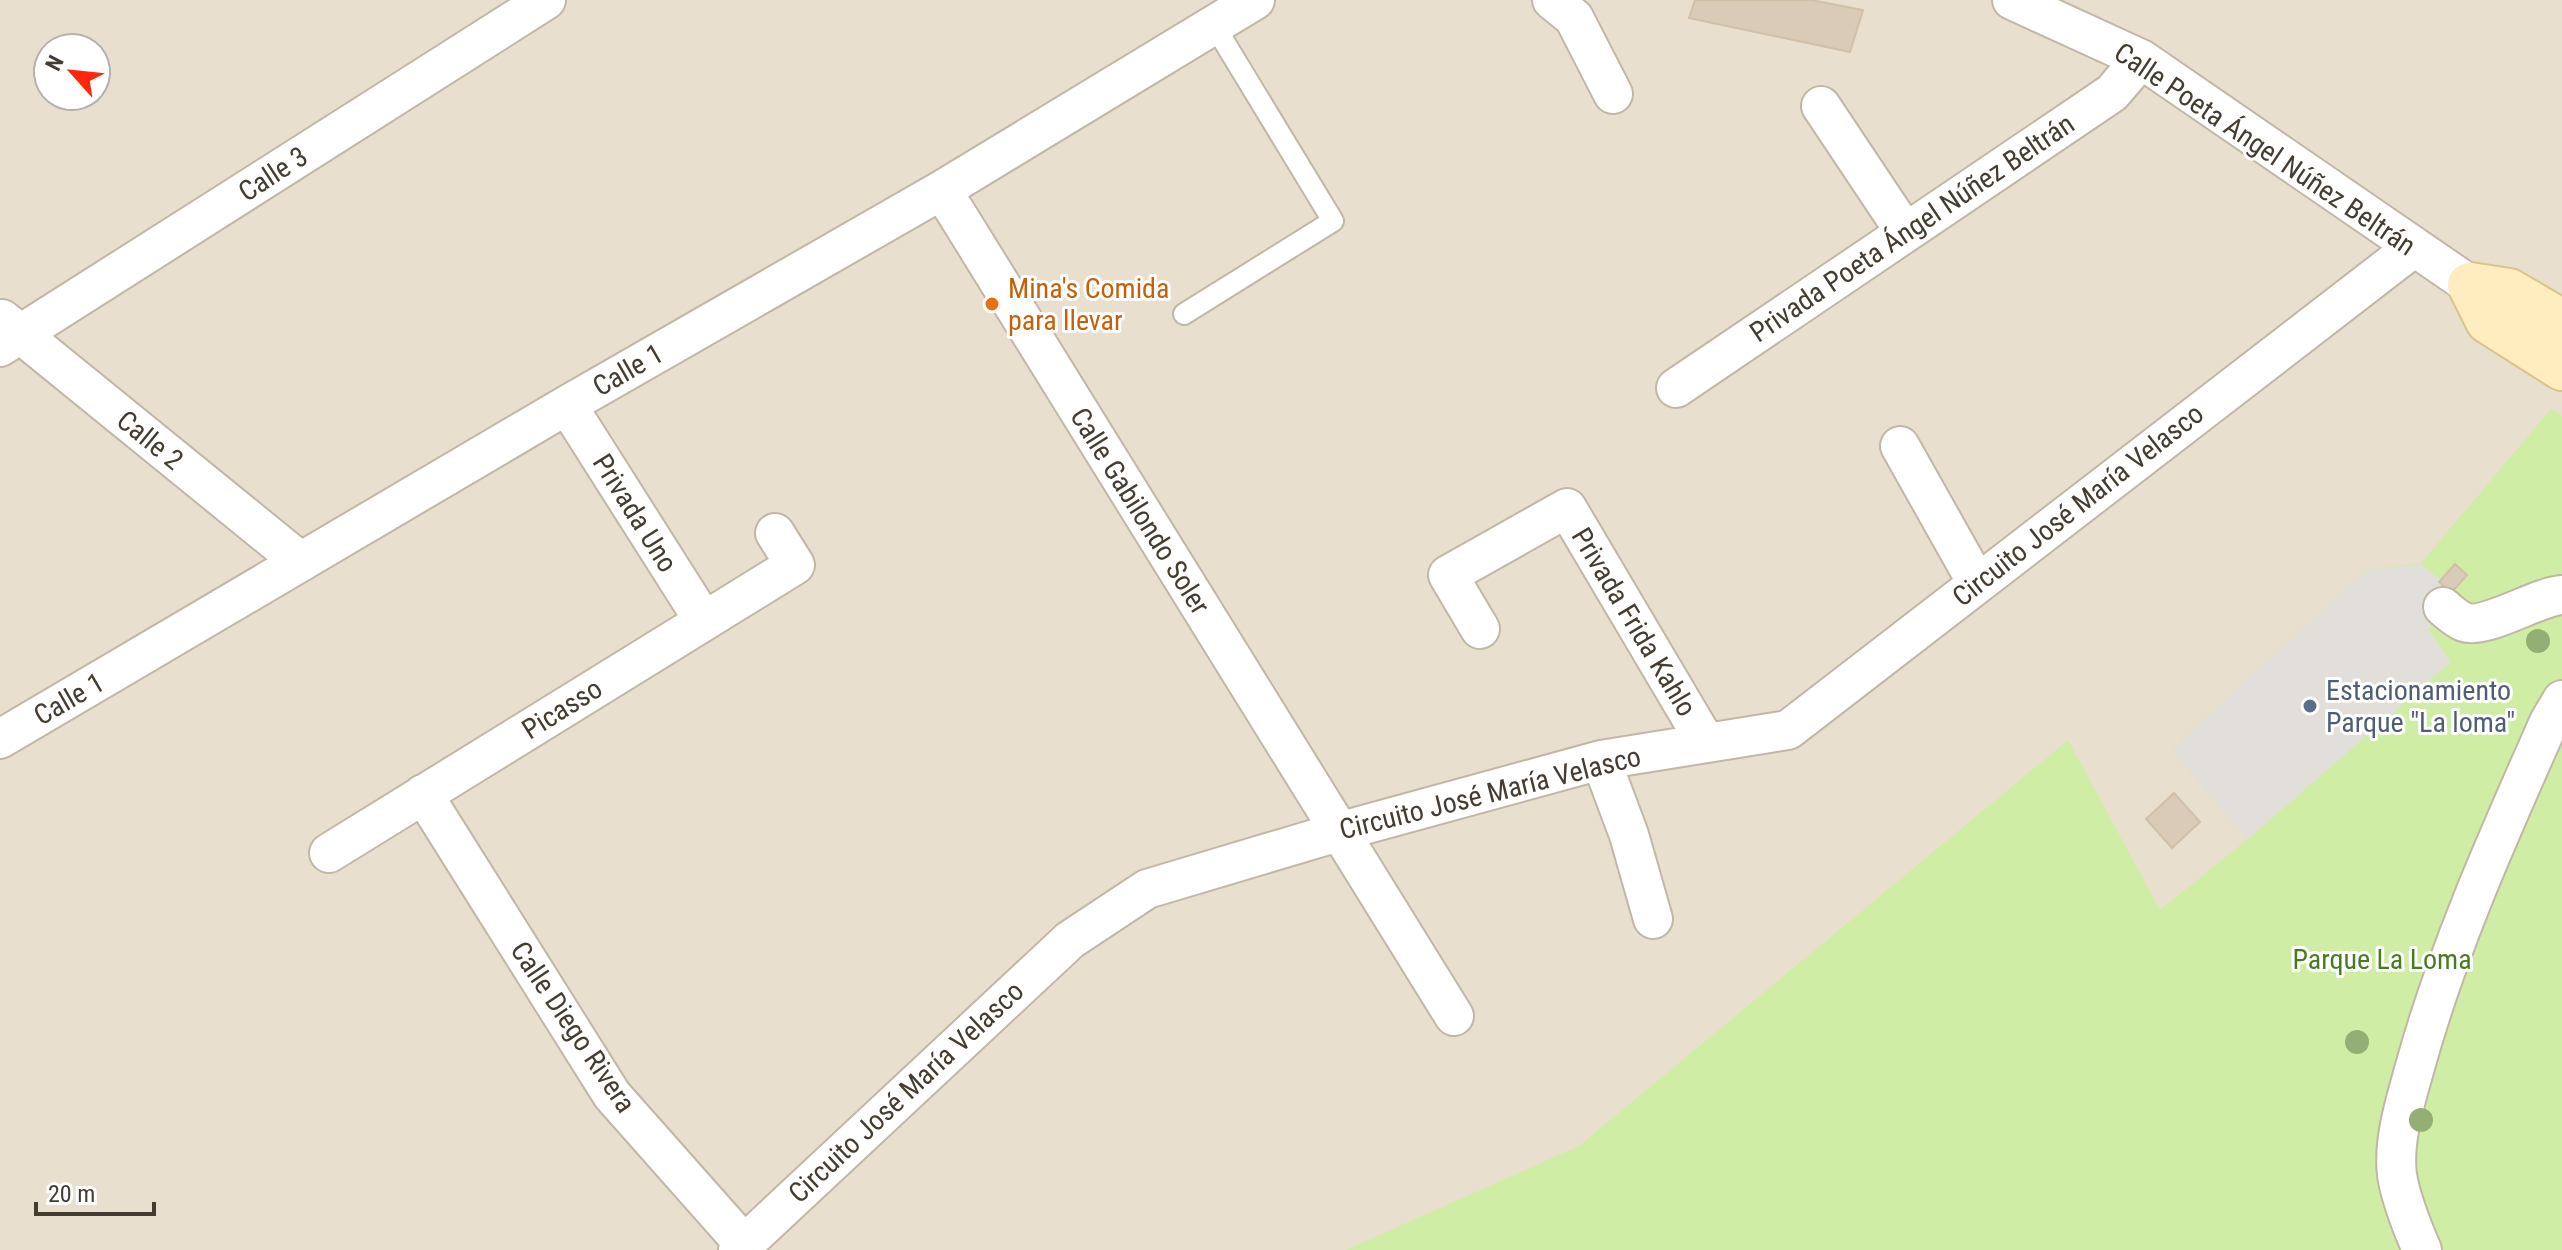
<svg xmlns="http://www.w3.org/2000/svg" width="2562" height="1250" font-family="'Roboto Condensed',sans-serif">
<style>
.residential{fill:#e8dfce;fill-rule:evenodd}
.green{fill:#cfeda4}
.parking{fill:#e2dfdb}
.building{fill:#d9cbb8;stroke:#d1bfa8;stroke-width:2}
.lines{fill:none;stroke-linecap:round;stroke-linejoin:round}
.lane-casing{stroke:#c2b7a6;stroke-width:24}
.street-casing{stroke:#c2b7a6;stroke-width:42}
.secondary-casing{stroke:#dbc38d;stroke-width:48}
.lane{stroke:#fff;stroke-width:20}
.street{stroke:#fff;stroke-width:38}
.secondary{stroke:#ffedbf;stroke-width:44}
.tree{fill:#94af76}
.food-dot{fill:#e8710a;stroke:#fff;stroke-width:3}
.service-dot{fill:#5c6f8a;stroke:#fff;stroke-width:3}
.labels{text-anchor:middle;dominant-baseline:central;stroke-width:6;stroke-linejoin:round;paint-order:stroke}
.street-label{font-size:28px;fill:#453c31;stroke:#fff}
.food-label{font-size:28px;fill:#c56008;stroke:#fff;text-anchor:start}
.service-label{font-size:28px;fill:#4e5e75;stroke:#fff;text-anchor:start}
.park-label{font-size:28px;fill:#467c1f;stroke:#fff}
</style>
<rect width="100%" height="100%" fill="#f3ede1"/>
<path class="residential" d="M 0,0 L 2562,0 L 2562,1250 L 0,1250 ZM 48,48 L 96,48 L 96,96 L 48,96 Z"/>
<path class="green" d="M 2551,409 L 2562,416 L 2562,1250 L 1346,1250 L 1579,1146 L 2068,740 L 2160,910 L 2248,839 L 2171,750 L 2367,570 L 2421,563 Z"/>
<path class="parking" d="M 2421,564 L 2460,596 L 2428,629 L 2451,662 L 2248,839 L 2171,750 L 2367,570 Z"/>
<path class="building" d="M 1695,0 L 1811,0 L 1863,10 L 1850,52 L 1689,18 Z
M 2455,564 L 2467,575 L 2451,593 L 2439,582 Z
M 2174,793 L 2200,822 L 2172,848 L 2146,819 Z"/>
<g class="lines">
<g class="lane-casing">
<path id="lane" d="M 1184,314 L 1333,221 L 1214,25"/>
</g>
<g class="street-casing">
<path id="street" d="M 1552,0 L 1574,18 L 1613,94
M 2012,0 L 2141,59 L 2470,285
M 1821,106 L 1905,232
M 942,190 L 1454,1016
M 2,319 L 301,562
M 0,347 L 546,0
M 1676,388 L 2112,93 L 2141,59
M 567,405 L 704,621
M 1900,446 L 1977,583
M 2443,607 C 2449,612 2456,619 2464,622 C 2485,630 2536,597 2562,595
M 1480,629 L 1448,575 L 1567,508 L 1706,743
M 0,739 L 567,405 L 942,190 L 1255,0
M 1601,760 L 1629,835 L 1653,919
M 423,794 L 612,1095 L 744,1244
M 329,853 L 795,565 L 775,533
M 738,1250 L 1070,940 L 1147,889 L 1338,832 L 1601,760 L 1788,730 L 2413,248
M 2422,1250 C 2412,1227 2401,1200 2397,1175 C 2393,1142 2404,1106 2413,1074 C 2446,952 2498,837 2549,722 L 2562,700"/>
</g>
<g class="secondary-casing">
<path id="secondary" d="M 2470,285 L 2488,321 L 2562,368
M 2470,285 L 2509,291 L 2562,322"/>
</g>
<use href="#lane" class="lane"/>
<use href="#street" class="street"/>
<use href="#secondary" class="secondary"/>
</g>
<g class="tree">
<circle cx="2538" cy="641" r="12"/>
<circle cx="2357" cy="1042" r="12"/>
<circle cx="2421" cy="1120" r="12"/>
</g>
<circle class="food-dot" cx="992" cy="304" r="8"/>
<circle class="service-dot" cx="2310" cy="706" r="8"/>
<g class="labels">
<g class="street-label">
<text transform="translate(2265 149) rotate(34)">Calle Poeta Ángel Núñez Beltrán</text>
<text transform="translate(273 174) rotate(-33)">Calle 3</text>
<text transform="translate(1912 228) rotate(-34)">Privada Poeta Ángel Núñez Beltrán</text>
<text transform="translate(628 370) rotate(-30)">Calle 1</text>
<text transform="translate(150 440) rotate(39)">Calle 2</text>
<text transform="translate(2078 505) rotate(-38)">Circuito José María Velasco</text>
<text transform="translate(1140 511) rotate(58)">Calle Gabilondo Soler</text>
<text transform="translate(635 513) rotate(58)">Privada Uno</text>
<text transform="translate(1634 622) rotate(59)">Privada Frida Kahlo</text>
<text transform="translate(69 699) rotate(-30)">Calle 1</text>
<text transform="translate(562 709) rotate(-32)">Picasso</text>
<text transform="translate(1490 793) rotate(-14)">Circuito José María Velasco</text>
<text transform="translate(573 1027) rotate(56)">Calle Diego Rivera</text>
<text transform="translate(906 1092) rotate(-43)">Circuito José María Velasco</text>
</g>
<g class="food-label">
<text x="1008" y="288">Mina's Comida<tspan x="1008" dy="32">para llevar</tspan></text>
</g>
<g class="service-label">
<text x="2326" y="690">Estacionamiento<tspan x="2326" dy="32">Parque "La loma"</tspan></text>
</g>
<g class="park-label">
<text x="2382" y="959">Parque La Loma</text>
</g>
</g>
<g transform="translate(72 72) rotate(297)"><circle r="38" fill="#ffffff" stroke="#b5b1ad" stroke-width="2"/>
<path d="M0-6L14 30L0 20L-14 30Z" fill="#ff260c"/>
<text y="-12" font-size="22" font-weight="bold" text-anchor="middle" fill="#453c31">N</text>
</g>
<path d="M36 1202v12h118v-12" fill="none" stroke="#453c31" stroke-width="4"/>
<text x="48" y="1202" font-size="24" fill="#453c31" stroke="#ffffff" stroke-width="6" paint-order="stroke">20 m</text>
</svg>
